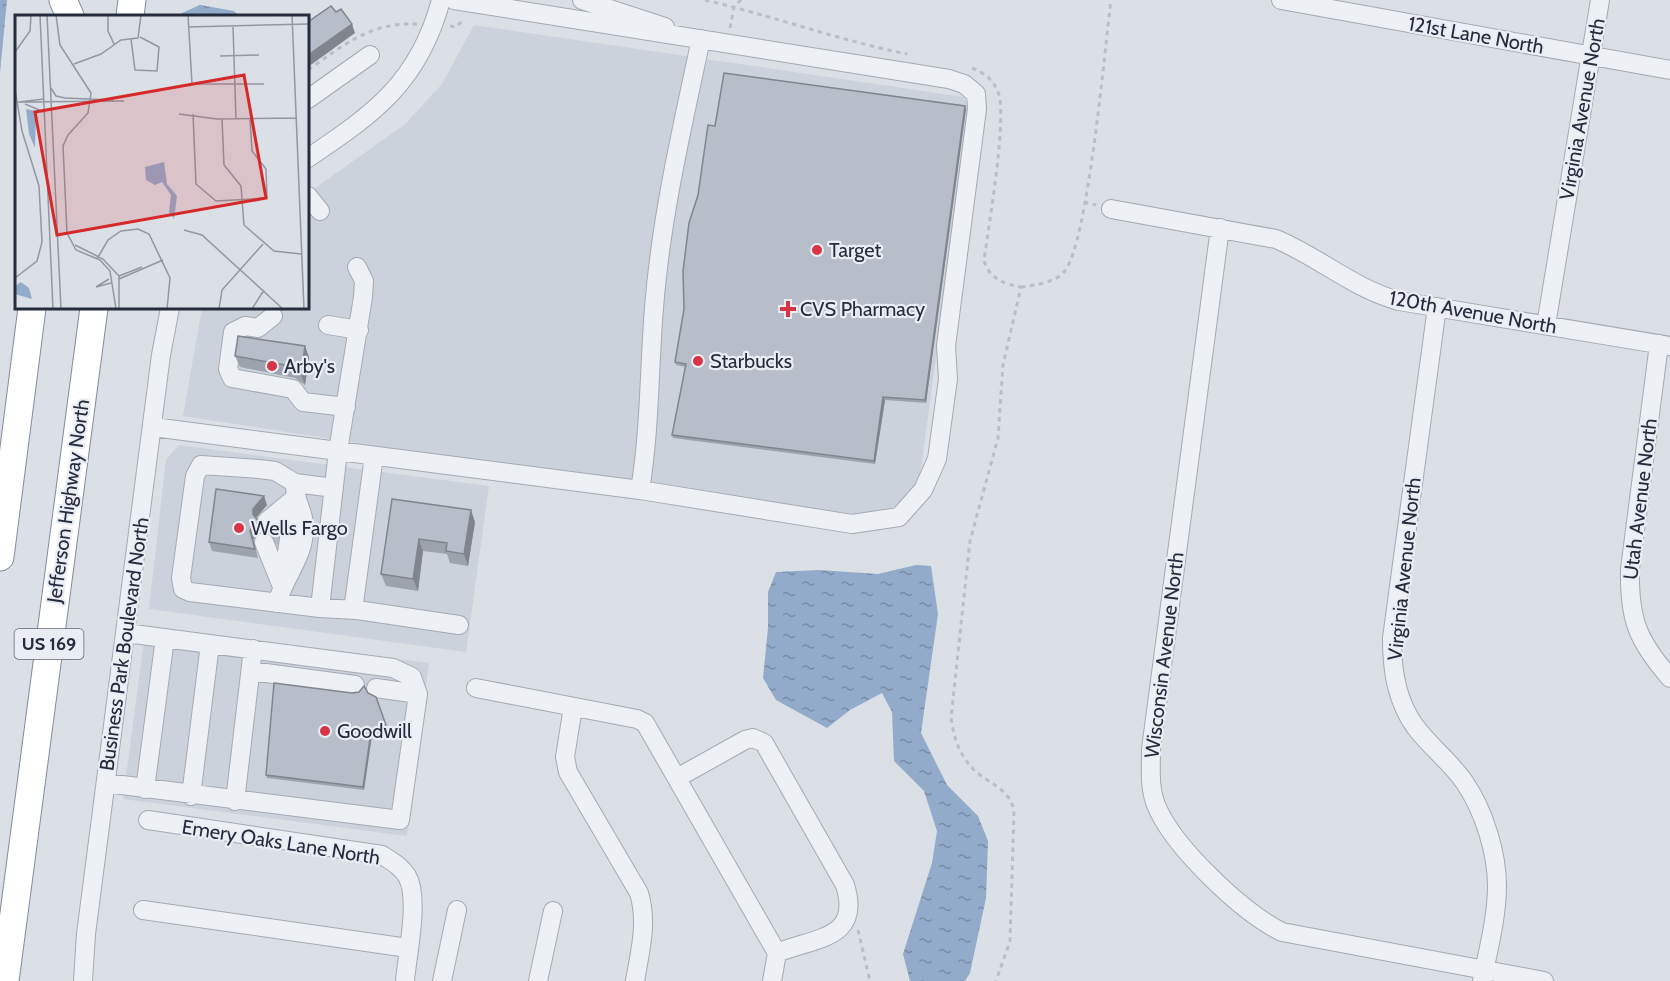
<svg xmlns="http://www.w3.org/2000/svg" width="1670" height="981" font-family="Cabin,sans-serif">
<style>
.built{fill:#ccd2dc}
.water{fill:url(#water-ripples)}
.lines{fill:none;stroke-linecap:round;stroke-linejoin:round}
.minor-tunnel{stroke:#b6bbc4;stroke-width:18;stroke-dasharray:18 9;stroke-linecap:butt}
.minor-casing{stroke:#a4a9b3;stroke-width:20}
.highway-casing{stroke:#818b9e;stroke-width:29}
.path{stroke:#b9bdc5;stroke-width:3;stroke-dasharray:4.5 4.5;stroke-linecap:butt}
.minor{stroke:#edf0f5;stroke-width:18}
.highway{stroke:#fff;stroke-width:27}
.wall{fill:#9da3ad}
.shaded-wall{fill:#80858d}
.building{fill:#b7bec9;stroke:#80858d;stroke-width:1.5}
.poi-dot{fill:#d73446;stroke:#eaeef4;stroke-width:2}
.labels{text-anchor:middle;dominant-baseline:central;stroke-width:4.5;stroke-linejoin:round;paint-order:stroke}
.shield{fill:#eaeef4;stroke:#5f6674;stroke-width:1.5}
.shield-label{font-size:18px;font-weight:bold;fill:#242c3d}
.street-label{font-size:20px;fill:#242c3d;stroke:#eaeef4}
.poi-label{font-size:20px;fill:#242c3d;stroke:#eaeef4;text-anchor:start}
.inset-road{fill:none;stroke:#9297a2;stroke-width:1.5}
.view{fill:#d62828;fill-opacity:0.15;stroke:#d62828;stroke-width:3}
.inset-edge{fill:none;stroke:#242c3d;stroke-width:3}
</style>
<defs>
<pattern id="water-ripples" width="26" height="14" patternUnits="userSpaceOnUse" patternTransform="scale(1.5)"><rect width="26" height="14" fill="#92abca"/><path d="M2 4q2-2 4 0t4 0M15 11q2-2 4 0t4 0" fill="none" stroke="#778ba5"/></pattern>
</defs>
<rect width="100%" height="100%" fill="#dbdfe6"/>
<path class="built" d="M 474,25 L 964,97 L 969,109 L 919,484 L 897,513 L 851,519 L 183,416 L 202,308 L 308,308 L 308,193 L 404,125 L 442,84 Z
M 179,445 L 489,486 L 466,652 L 149,609 L 166,459 Z
M 146,626 L 429,663 L 407,836 L 123,799 Z"/>
<path class="water" d="M 0,0 L 7,0 L 0,73 Z
M 200,5 L 234,11 L 239,16 L 180,16 L 182,13 Z
M 916,565 L 931,566 L 938,614 L 921,733 L 947,785 L 978,816 L 988,841 L 986,898 L 970,973 L 965,981 L 910,981 L 903,954 L 932,863 L 937,831 L 924,791 L 894,761 L 892,712 L 882,693 L 850,710 L 827,728 L 776,700 L 763,678 L 768,628 L 768,592 L 776,572 L 819,570 L 878,574 Z"/>
<g class="lines">
<path class="minor-tunnel" d="M 271,544 L 274,522"/>
<g class="minor-casing">
<path id="minor" d="M 454,0 L 949,79 L 964,84 L 976,94 L 977,109 L 946,346 L 948,379 L 937,459 L 923,490 L 899,517 L 852,524 L 640,490
M 582,0 L 665,27
M 1281,0 L 1670,70
M 308,99 L 370,55
M 308,158 C 375,113 419,82 441,0
M 308,196 L 320,211
M 1111,209 L 1276,239 C 1319,257 1354,289 1399,301 L 1670,346
M 1220,228 L 1151,749 C 1151,768 1149,787 1156,805 C 1173,847 1242,912 1282,932 L 1544,981
M 1437,307 L 1392,638 C 1392,666 1395,692 1409,717 C 1423,742 1449,759 1465,783 C 1484,811 1497,853 1497,886 C 1497,917 1488,951 1482,981
M 273,316 L 258,328 L 245,326 L 233,332 L 228,369 L 232,378 L 293,389 L 303,402 L 346,407
M 328,325 L 359,330
M 1546,325 L 1600,0
M 1659,344 L 1630,569 C 1629,619 1637,640 1670,678
M 153,427 L 640,490 C 650,430 649,369 654,308 C 661,217 682,128 701,39
M 374,456 L 354,603 L 357,610 L 459,625
M 334,488 L 295,483 L 275,471 L 259,469 L 201,465 L 195,476 L 181,578 L 183,589 L 190,592 L 320,608 L 338,451 L 363,297 L 364,281 L 357,267
M 267,521 L 295,498
M 264,542 L 281,584
M 283,579 L 295,499
M 277,603 C 285,575 306,555 304,524 C 303,509 294,501 295,483
M 320,608 L 357,610
M 251,671 L 355,685
M 376,688 L 418,694
M 476,688 L 637,719 L 645,723 L 777,953 L 772,981
M 573,707 L 565,757 L 568,772 L 639,893 C 648,923 640,951 635,981
M 677,778 L 745,740 L 753,738 L 764,743 L 845,885 C 862,940 815,937 777,953
M 106,783 L 400,820 L 418,694 L 412,677 L 393,668 L 126,633
M 145,789 L 165,638
M 191,796 L 210,644
M 235,801 L 253,649
M 148,820 L 382,855 C 391,861 401,866 407,876 C 420,898 407,955 405,981
M 143,910 L 408,948
M 83,981 L 86,934 L 161,355 L 170,308
M 442,981 L 457,910
M 538,981 L 553,911"/>
</g>
<g class="highway-casing">
<path id="highway" d="M 63,0 L 70,16
M 130,16 L 132,0
M 0,557 L 32,308
M 5,981 L 94,308"/>
</g>
<path class="path" d="M 705,0 C 773,16 838,40 907,54
M 450,26 L 456,27 L 464,19
M 730,28 L 734,7 L 741,0
M 972,68 C 984,73 993,79 998,92 C 1008,116 988,229 984,261 C 990,279 1004,284 1021,287 L 1003,365 L 998,438 L 970,541 L 951,718 C 954,738 959,754 973,769 C 988,784 1010,788 1014,811 L 1010,941 L 996,981
M 308,70 C 344,45 370,22 417,24
M 1084,202 L 1096,205
M 1021,287 C 1035,285 1054,283 1064,272 C 1088,245 1105,46 1111,0
M 858,930 L 870,981"/>
<use href="#minor" class="minor"/>
<use href="#highway" class="highway"/>
</g>
<path class="wall" d="M 965,106 L 966,109 L 926,403 L 885,400 L 875,464 L 673,438 L 672,435 L 686,367 L 676,365 L 675,362 L 715,126 Z
M 235,356 L 309,357 L 305,385 L 295,378 L 240,367 Z
M 392,499 L 475,522 L 468,566 L 450,563 L 447,554 L 423,551 L 418,591 L 386,586 L 381,574 Z
M 267,505 L 256,518 L 262,531 L 256,535 L 253,540 L 258,558 L 212,551 L 209,542 Z
M 352,693 L 368,693 L 376,697 L 387,728 L 372,735 L 364,790 L 267,778 L 266,775 Z"/>
<path class="shaded-wall" d="M 352,24 L 355,33 L 308,67 L 308,55 Z
M 965,106 L 966,109 L 926,403 L 925,400 Z
M 305,346 L 309,357 L 305,385 L 301,374 Z
M 883,397 L 885,400 L 875,464 L 874,461 Z
M 264,496 L 267,505 L 256,518 L 256,523 L 253,514 L 253,509 Z
M 471,510 L 475,522 L 468,566 L 464,554 Z
M 252,526 L 256,535 L 253,540 L 258,558 L 250,531 Z
M 419,539 L 423,551 L 418,591 L 413,579 Z
M 371,732 L 372,735 L 364,790 L 363,787 Z"/>
<path class="building" d="M 331,6 L 336,12 L 341,9 L 352,24 L 308,55 L 308,22 Z
M 724,73 L 965,106 L 925,400 L 883,397 L 874,461 L 672,435 L 686,364 L 675,362 L 684,309 L 683,271 L 689,223 L 698,195 L 708,125 L 715,126 Z
M 238,336 L 305,346 L 301,374 L 291,366 L 235,356 Z
M 216,489 L 264,496 L 253,509 L 253,514 L 259,522 L 252,526 L 250,531 L 255,549 L 209,542 Z
M 392,499 L 471,510 L 464,554 L 446,551 L 447,543 L 419,539 L 413,579 L 381,574 Z
M 274,683 L 352,693 L 359,692 L 364,686 L 368,693 L 376,697 L 386,725 L 371,732 L 363,787 L 266,775 Z"/>
<g class="poi-dot">
<circle cx="817" cy="250" r="6"/>
<path d="M785 300h6v6h6v6h-6v6h-6v-6h-6v-6h6z"/>
<circle cx="698" cy="361" r="6"/>
<circle cx="272" cy="366" r="6"/>
<circle cx="239" cy="528" r="6"/>
<circle cx="325" cy="731" r="6"/>
</g>
<g class="labels">
<rect class="shield" x="14.5" y="629" width="69" height="30" rx="4.5"/>
<g class="shield-label">
<text x="49" y="644">US 169</text>
</g>
<g class="street-label">
<text transform="translate(1476 35) rotate(10)">121st Lane North</text>
<text transform="translate(1582 109) rotate(-80)">Virginia Avenue North</text>
<text transform="translate(1473 312) rotate(10)">120th Avenue North</text>
<text transform="translate(1640 499) rotate(-83)">Utah Avenue North</text>
<text transform="translate(68 501) rotate(-82)">Jefferson Highway North</text>
<text transform="translate(1404 569) rotate(-84)">Virginia Avenue North</text>
<text transform="translate(124 644) rotate(-82)">Business Park Boulevard North</text>
<text transform="translate(1164 655) rotate(-83)">Wisconsin Avenue North</text>
<text transform="translate(281 842) rotate(9)">Emery Oaks Lane North</text>
</g>
<g class="poi-label">
<text x="829" y="250">Target</text>
<text x="800" y="309">CVS Pharmacy</text>
<text x="710" y="361">Starbucks</text>
<text x="284" y="366">Arby's</text>
<text x="251" y="528">Wells Fargo</text>
<text x="337" y="731">Goodwill</text>
</g>
</g>
<g transform="translate(15 15)">
<rect width="294" height="294" fill="#dbdfe6"/>
<path d="M 11,94 L 21,96 L 20,133 L 14,119 ZM 149,147 L 152,169 L 162,181 L 159,204 L 154,197 L 156,180 L 147,167 L 140,170 L 131,165 L 130,152 ZM 6,267 L 14,273 L 17,284 L 0,279 L 0,271 Z" fill="#92abca"/>
<path class="inset-road" d="M 25,0 L 38,294M 32,0 L 46,294M 41,0 L 45,30 L 76,78 L 73,98 L 53,120 L 48,131 L 52,218 L 61,235 L 85,245 L 95,256 L 101,294M 93,0 L 93,16 L 99,29M 173,0 L 177,69 L 249,69M 277,0 L 289,294M 173,12 L 294,9M 218,12 L 221,104M 116,24 L 120,55 L 142,56 L 144,32 L 125,22M 0,37 L 15,16 L 16,0M 205,41 L 244,40M 59,49 L 86,39 L 106,25 L 123,23 L 126,0M 36,73 L 41,81 L 50,83M 0,75 L 7,116 L 24,171 L 27,227 L 22,246 L 0,263M 49,83 L 98,85M 3,87 L 109,86M 4,87 L 29,84M 10,89 L 29,97M 164,99 L 202,104 L 281,103M 178,99 L 181,169 L 201,186 L 252,183 L 251,154 L 237,136 L 235,104M 207,104 L 209,150 L 226,171 L 229,210 L 259,236 L 286,239M 169,215 L 187,220 L 268,294M 60,230 L 88,244 L 104,261 L 104,294M 82,244 L 93,225 L 106,216 L 123,214 L 134,219 L 155,263 L 152,294M 104,261 L 127,252M 94,264 L 81,272 L 96,268M 104,264 L 148,245M 204,294 L 207,275 L 248,229M 237,294 L 249,275"/>
<path class="view" d="M 229,60 L 251,183 L 42,220 L 20,97 Z"/>
<rect width="294" height="294" class="inset-edge"/>
</g>
</svg>
